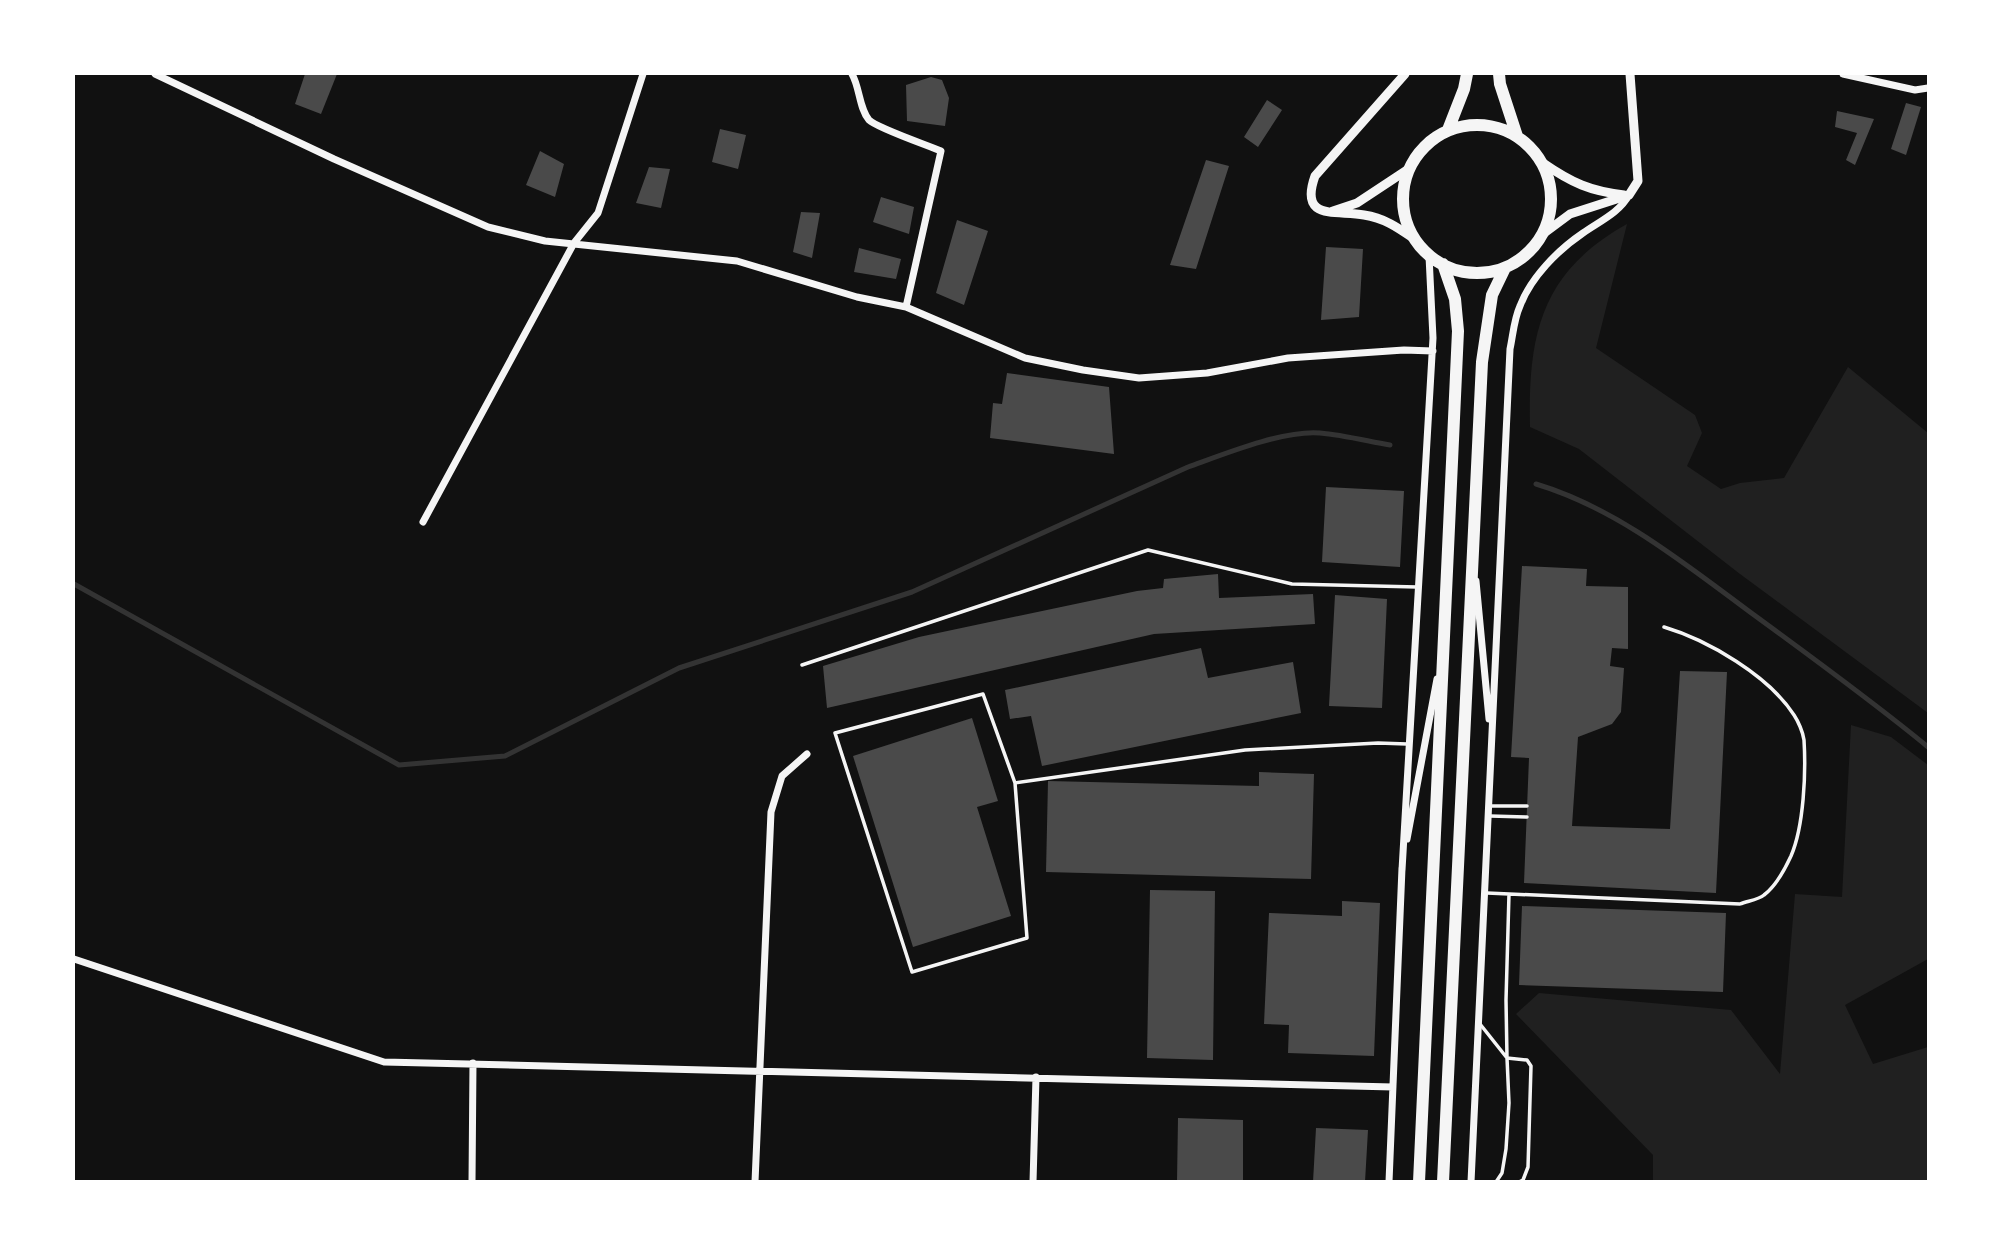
<svg xmlns="http://www.w3.org/2000/svg" width="2002" height="1255" font-family="'Nunito Sans',sans-serif">
<style>
.green{fill:#202020}
.lines{fill:none;stroke-linecap:round;stroke-linejoin:round}
.stream{stroke:#333;stroke-width:5}
.building{fill:#4a4a4a}
.service{stroke:#f5f5f5;stroke-width:3.5}
.minor{stroke:#f5f5f5;stroke-width:7}
.tertiary{stroke:#f5f5f5;stroke-width:9}
.trunk{stroke:#f5f5f5;stroke-width:12}
</style>
<rect width="100%" height="100%" fill="#111"/>
<path class="green" d="M 1627,224 L 1596,348 L 1695,415 L 1702,433 L 1687,466 L 1721,489 L 1740,483 L 1784,478 L 1848,367 L 1928,433 L 1928,713 L 1740,574 L 1579,449 L 1530,427 C 1528,334 1541,272 1627,224 Z
M 1851,725 L 1891,737 L 1928,765 L 1928,959 L 1845,1005 L 1873,1064 L 1928,1047 L 1928,1181 L 1653,1181 L 1653,1155 L 1516,1014 L 1539,993 L 1731,1010 L 1780,1074 L 1795,894 L 1842,897 Z"/>
<g class="lines">
<path class="stream" d="M 1536,484 C 1616,508 1684,563 1750,612 C 1810,656 1871,700 1928,747
M 74,584 L 399,765 L 505,756 L 679,668 L 912,592 L 1188,467 C 1224,454 1283,430 1320,433 C 1343,435 1367,441 1390,445"/>
</g>
<path class="building" d="M 305,74 L 337,74 L 321,114 L 295,104 Z
M 931,77 L 942,80 L 949,98 L 945,126 L 907,121 L 906,85 Z
M 1267,100 L 1282,110 L 1258,147 L 1244,137 Z
M 1906,103 L 1921,107 L 1906,155 L 1891,149 Z
M 1837,111 L 1874,119 L 1855,165 L 1846,160 L 1857,133 L 1835,127 Z
M 720,129 L 746,135 L 738,169 L 712,162 Z
M 540,151 L 564,164 L 555,197 L 526,185 Z
M 1206,160 L 1229,166 L 1196,269 L 1170,265 Z
M 649,167 L 670,169 L 661,208 L 636,203 Z
M 881,197 L 914,207 L 909,234 L 873,222 Z
M 801,212 L 820,213 L 812,258 L 793,252 Z
M 957,220 L 988,231 L 964,305 L 936,293 Z
M 1326,247 L 1363,249 L 1359,317 L 1321,320 Z
M 859,248 L 901,259 L 896,279 L 854,272 Z
M 1007,373 L 1109,387 L 1114,454 L 990,438 L 993,403 L 1002,404 Z
M 1326,487 L 1404,491 L 1400,567 L 1322,562 Z
M 1522,566 L 1587,569 L 1586,586 L 1628,587 L 1628,649 L 1612,648 L 1610,666 L 1624,668 L 1621,712 L 1612,724 L 1578,737 L 1572,826 L 1670,829 L 1680,671 L 1727,672 L 1716,893 L 1524,883 L 1529,758 L 1511,757 Z
M 1218,574 L 1219,598 L 1313,594 L 1315,624 L 1154,634 L 827,708 L 823,666 L 919,637 L 1137,591 L 1163,588 L 1164,579 Z
M 1335,595 L 1387,599 L 1382,708 L 1329,706 Z
M 1201,648 L 1208,678 L 1293,662 L 1301,713 L 1042,766 L 1031,716 L 1010,719 L 1005,690 Z
M 972,718 L 998,801 L 977,807 L 1011,916 L 913,947 L 853,756 Z
M 1259,772 L 1314,774 L 1311,879 L 1046,872 L 1048,781 L 1259,786 Z
M 1150,890 L 1215,891 L 1213,1060 L 1147,1058 Z
M 1342,901 L 1380,903 L 1374,1056 L 1288,1053 L 1289,1025 L 1264,1024 L 1269,913 L 1342,916 Z
M 1522,906 L 1726,913 L 1723,992 L 1519,985 Z
M 1178,1118 L 1243,1120 L 1243,1182 L 1177,1182 Z
M 1316,1128 L 1368,1130 L 1365,1182 L 1313,1182 Z"/>
<g class="lines">
<path class="service" d="M 802,665 L 1148,550 L 1292,584 L 1417,587
M 1015,783 L 1027,938 L 912,972 L 835,733 L 983,694 L 1015,783 L 1245,750 L 1378,743 L 1407,744
M 1489,806 L 1527,806
M 1490,816 L 1527,817
M 1487,893 L 1740,904 C 1747,901 1758,900 1764,895 C 1776,886 1785,869 1791,856 C 1804,826 1806,772 1804,740 C 1803,732 1798,721 1794,715 C 1769,676 1708,640 1664,627
M 1509,894 L 1506,1000 L 1507,1058 L 1527,1060 L 1531,1066 L 1528,1167 L 1523,1180 L 1519,1182
M 1480,1024 L 1507,1058 L 1509,1103 L 1506,1149 L 1502,1173 L 1496,1182"/>
<path class="minor" d="M 155,74 L 334,159 L 488,227 L 545,241 L 737,261 L 857,297 L 906,307 L 1025,358 L 1083,370 L 1139,378 L 1207,373 L 1288,358 L 1404,350 L 1433,351
M 852,74 C 860,88 859,108 869,120 C 877,128 927,145 941,151 L 906,307
M 1843,74 L 1915,90 L 1928,88
M 423,522 L 574,243 L 598,213 L 643,74
M 1476,581 L 1489,719
M 1407,839 L 1437,679
M 1402,870 L 1433,338 L 1429,256
M 74,959 L 384,1062 L 1393,1087
M 472,1182 L 473,1063
M 755,1182 L 771,812 L 782,776 L 807,754
M 1033,1182 L 1036,1077
M 1389,1182 L 1402,868
M 1471,1182 L 1510,349 C 1513,335 1514,319 1520,306 C 1531,277 1558,250 1583,233 C 1600,221 1619,213 1629,195"/>
<path class="tertiary" d="M 1405,74 L 1315,176 C 1299,221 1335,210 1364,215 C 1384,218 1397,227 1413,238
M 1543,163 C 1572,183 1590,191 1624,195
M 1333,211 L 1357,203 L 1410,168
M 1543,234 L 1570,214 L 1629,195 L 1638,181 L 1630,74"/>
<path class="trunk" d="M 1499,74 L 1500,84 L 1517,136
M1403 199a74 74 0 1 1 148 0a74 74 0 1 1-148 0Z
M 1448,130 L 1464,89 L 1467,74
M 1419,1182 L 1458,331 L 1455,299 L 1443,264
M 1443,1182 L 1482,362 L 1492,295 L 1505,268"/>
</g>
<rect width="2002" height="1255" fill="none" stroke="#ffffff" stroke-width="150"/>
</svg>
